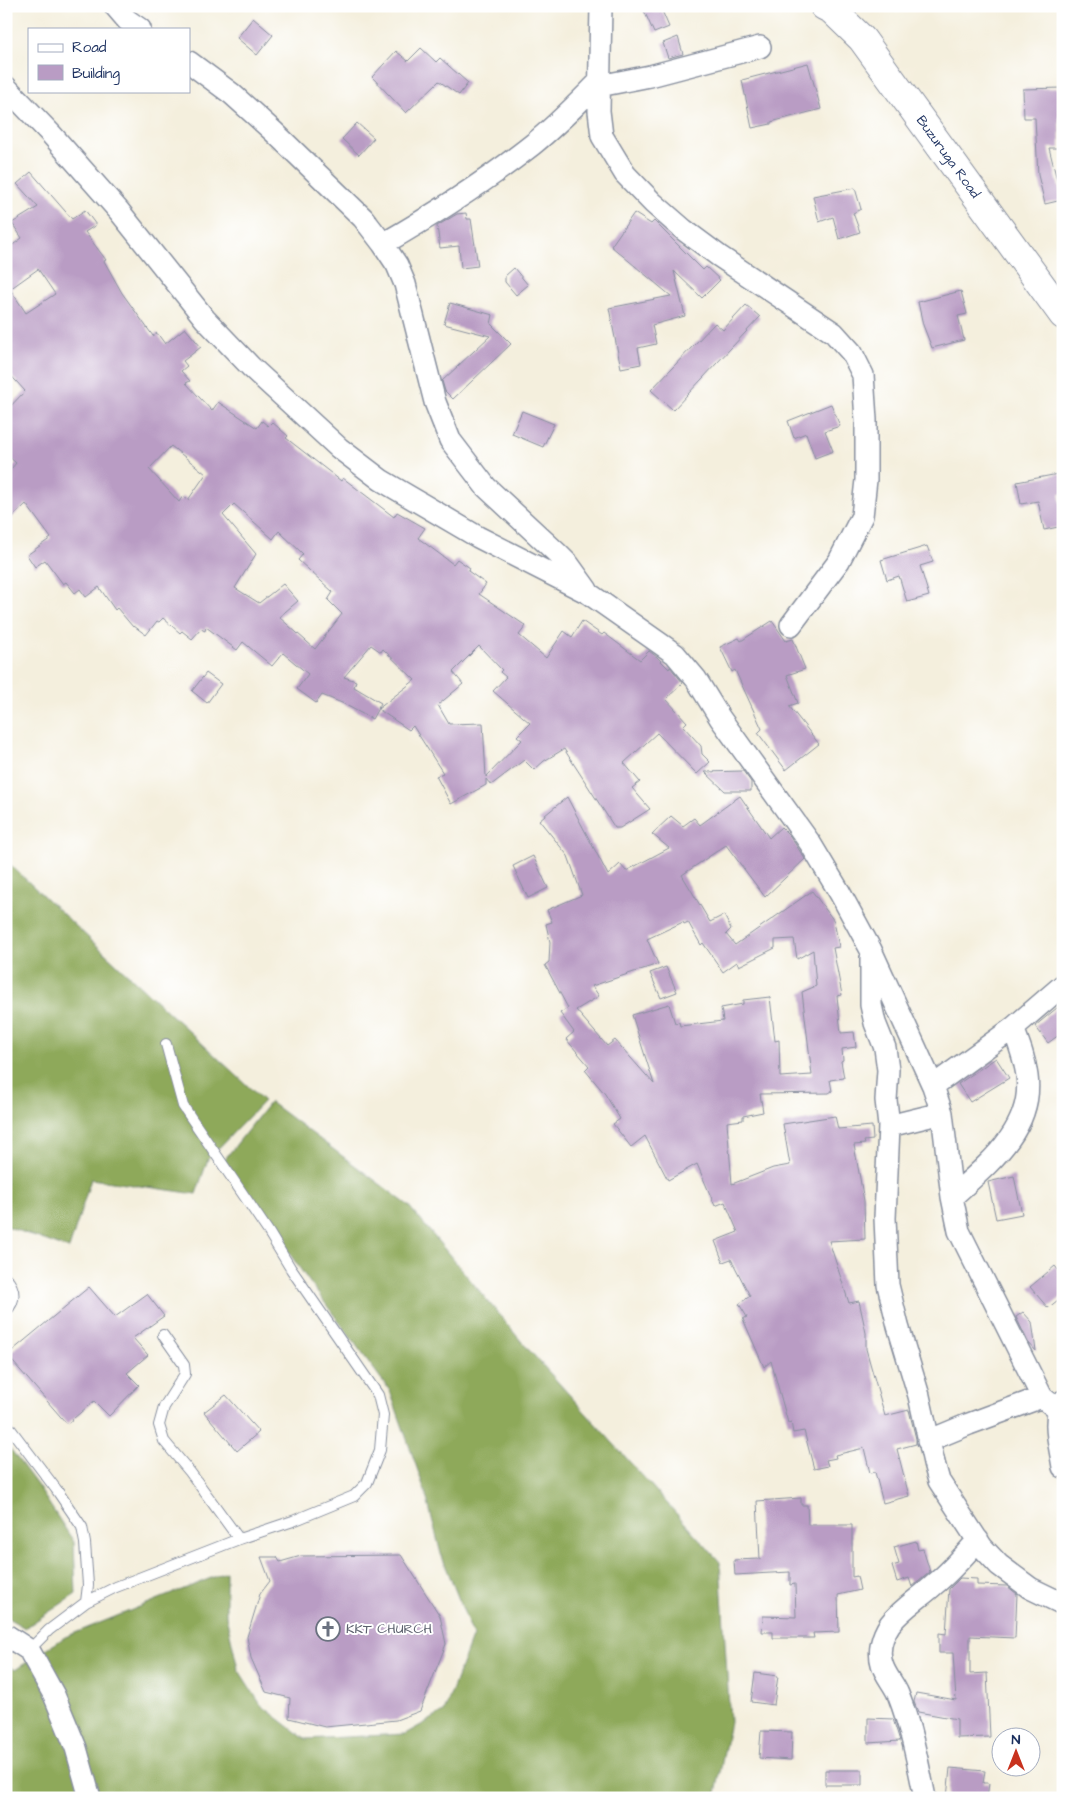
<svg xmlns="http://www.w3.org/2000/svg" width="1069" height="1804" font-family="'Architects Daughter',sans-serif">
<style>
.forest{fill:#8ea95a;stroke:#546c5c}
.building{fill:#b99cc4;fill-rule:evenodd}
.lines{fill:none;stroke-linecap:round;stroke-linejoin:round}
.service-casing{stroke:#888f9e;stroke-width:12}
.minor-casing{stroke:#888f9e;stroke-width:24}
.secondary-casing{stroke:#888f9e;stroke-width:30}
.service{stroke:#fff;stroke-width:10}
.minor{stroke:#fff;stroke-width:21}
.secondary{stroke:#fff;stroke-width:28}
.labels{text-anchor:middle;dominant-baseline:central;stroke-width:4;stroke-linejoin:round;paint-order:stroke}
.street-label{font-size:14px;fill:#1b2f5e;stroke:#fff}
.worship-label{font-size:14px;fill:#5b616d;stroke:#fff;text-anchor:start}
</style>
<rect width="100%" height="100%" fill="#fff"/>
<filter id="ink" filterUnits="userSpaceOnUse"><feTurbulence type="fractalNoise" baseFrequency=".02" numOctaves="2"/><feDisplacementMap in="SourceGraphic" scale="10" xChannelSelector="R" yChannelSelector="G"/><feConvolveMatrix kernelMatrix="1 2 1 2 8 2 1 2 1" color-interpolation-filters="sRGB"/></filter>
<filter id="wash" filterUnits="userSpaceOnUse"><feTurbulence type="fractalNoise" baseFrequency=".0096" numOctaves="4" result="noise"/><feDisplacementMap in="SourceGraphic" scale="20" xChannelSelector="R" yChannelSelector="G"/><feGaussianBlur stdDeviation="1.12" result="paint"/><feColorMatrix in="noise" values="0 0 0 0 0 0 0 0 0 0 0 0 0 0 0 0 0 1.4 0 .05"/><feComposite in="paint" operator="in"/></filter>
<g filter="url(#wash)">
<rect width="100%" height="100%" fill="#f4efdd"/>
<path class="forest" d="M 6,861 L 264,1101 L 208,1159 L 196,1194 L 91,1179 L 69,1249 L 6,1226 Z
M 270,1102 L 408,1205 L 521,1341 L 720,1562 L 730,1722 L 715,1798 L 6,1798 L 6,1664 L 15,1670 L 65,1637 L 226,1572 L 226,1616 L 238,1669 L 261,1705 L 305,1739 L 405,1734 L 444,1712 L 473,1635 L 441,1554 L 425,1491 L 390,1391 L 308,1280 L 224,1160 Z
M 6,1443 L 37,1485 L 74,1542 L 76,1594 L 25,1628 L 6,1617 Z"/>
<g id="blocks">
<path class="building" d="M 642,6 L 660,6 L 669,27 L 654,33 Z
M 253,18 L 273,35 L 257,55 L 237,38 Z
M 678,37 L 683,54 L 668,58 L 663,43 Z
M 421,48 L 436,62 L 440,58 L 468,83 L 459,95 L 439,81 L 406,113 L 372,77 L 396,51 L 408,61 Z
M 808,63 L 821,109 L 771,122 L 771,124 L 752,128 L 742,80 Z
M 1063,88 L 1063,115 L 1059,116 L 1060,148 L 1049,148 L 1062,200 L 1045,204 L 1038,175 L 1035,118 L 1024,118 L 1023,89 Z
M 357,123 L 374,138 L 359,155 L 342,139 Z
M 31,172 L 72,219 L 85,210 L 96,225 L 85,232 L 106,260 L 104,261 L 122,293 L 153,336 L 157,333 L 165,344 L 185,328 L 201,347 L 183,361 L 187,366 L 181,371 L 190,381 L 186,383 L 212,411 L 218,402 L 257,428 L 262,421 L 268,426 L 272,422 L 288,436 L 286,438 L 341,481 L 343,478 L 394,517 L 397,512 L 425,528 L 418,538 L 453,564 L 457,559 L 470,568 L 468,571 L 486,584 L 479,594 L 526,626 L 519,635 L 546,658 L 564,631 L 572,637 L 582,621 L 602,635 L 604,633 L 640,660 L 649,651 L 657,657 L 669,669 L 670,667 L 683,683 L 666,699 L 687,722 L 683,726 L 701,746 L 702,754 L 710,762 L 697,774 L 657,733 L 624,763 L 640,782 L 632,788 L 650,809 L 620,828 L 615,828 L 564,749 L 544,761 L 534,770 L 524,760 L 491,785 L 486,779 L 486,785 L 451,804 L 436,776 L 443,773 L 413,726 L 409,730 L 378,709 L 415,680 L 383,649 L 381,652 L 371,645 L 344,677 L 356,681 L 354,687 L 381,703 L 372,719 L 342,703 L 322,695 L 316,703 L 297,689 L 308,674 L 283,653 L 272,666 L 243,642 L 237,650 L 206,627 L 205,631 L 201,629 L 192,639 L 182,631 L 180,633 L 163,618 L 159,622 L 157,621 L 146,635 L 134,626 L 133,627 L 117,608 L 115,610 L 99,587 L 86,597 L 80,589 L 75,593 L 66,582 L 63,584 L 45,560 L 35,567 L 27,555 L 51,538 L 26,504 L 6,523 L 6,475 L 16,463 L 6,454 L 6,411 L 25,391 L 6,370 L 6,250 L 22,238 L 12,223 L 38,207 L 17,184 ZM 38,269 L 55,294 L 26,313 L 10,289 ZM 171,446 L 206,474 L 188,500 L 183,496 L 179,502 L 149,469 ZM 234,504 L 273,539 L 279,531 L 303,554 L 298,560 L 333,592 L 328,600 L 342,614 L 315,649 L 279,617 L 298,601 L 283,584 L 259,603 L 235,588 L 256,554 L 223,515 ZM 479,646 L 502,670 L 500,672 L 506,677 L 493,691 L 530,723 L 517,736 L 522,740 L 486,777 L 483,723 L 449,724 L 438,705 L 463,684 L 453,672 Z
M 855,188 L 861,209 L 853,213 L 860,232 L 839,239 L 833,217 L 819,222 L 813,196 Z
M 466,213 L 467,219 L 471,219 L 478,266 L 461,268 L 459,246 L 440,248 L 437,226 L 457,214 Z
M 634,213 L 651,224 L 654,221 L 703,270 L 706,267 L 720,280 L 702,298 L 674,271 L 685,316 L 652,325 L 656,344 L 638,348 L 641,364 L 621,368 L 609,308 L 671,296 L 611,246 Z
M 514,268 L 528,285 L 516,295 L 505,282 L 505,276 Z
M 961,291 L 967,314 L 958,316 L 964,340 L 932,348 L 923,325 L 918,302 Z
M 450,303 L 493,315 L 491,324 L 511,344 L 453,399 L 445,391 L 442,381 L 490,336 L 444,324 Z
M 746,305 L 760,317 L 673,410 L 651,390 L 715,323 L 723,330 Z
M 831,404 L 840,426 L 825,431 L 833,451 L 815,458 L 806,433 L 794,438 L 788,421 Z
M 522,411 L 554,424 L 543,447 L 512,434 Z
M 1063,473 L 1063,494 L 1059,494 L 1063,514 L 1063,526 L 1044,530 L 1038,501 L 1021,504 L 1017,482 Z
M 927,546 L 933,562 L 920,566 L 929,596 L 907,602 L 899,576 L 887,580 L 881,560 Z
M 772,621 L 786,641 L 793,639 L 805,669 L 787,675 L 798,703 L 789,706 L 819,744 L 786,770 L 758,733 L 762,729 L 735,670 L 732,672 L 720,647 L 739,638 L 741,641 Z
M 206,673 L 221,684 L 207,703 L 192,691 Z
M 743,771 L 751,782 L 751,791 L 725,791 L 705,772 Z
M 740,796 L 769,838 L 781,827 L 790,836 L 805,859 L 765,897 L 726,845 L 682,875 L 710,922 L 724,915 L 731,929 L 726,934 L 735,945 L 812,891 L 834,921 L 839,947 L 833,948 L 842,995 L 837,996 L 841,1033 L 854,1032 L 856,1047 L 842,1049 L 843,1060 L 841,1061 L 844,1078 L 830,1080 L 832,1091 L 829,1093 L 760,1094 L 763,1112 L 743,1116 L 743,1120 L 727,1122 L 732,1184 L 773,1168 L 790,1165 L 783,1124 L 835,1116 L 838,1129 L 872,1126 L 873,1140 L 864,1141 L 865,1144 L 854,1145 L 864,1201 L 865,1239 L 829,1241 L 849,1303 L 859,1301 L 866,1333 L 866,1349 L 885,1416 L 909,1410 L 916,1439 L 916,1444 L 897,1449 L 909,1496 L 883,1503 L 875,1472 L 870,1473 L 864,1448 L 835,1455 L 836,1458 L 826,1460 L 828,1466 L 814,1469 L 804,1431 L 793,1433 L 791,1422 L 788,1423 L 771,1361 L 764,1367 L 743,1319 L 747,1317 L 739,1304 L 750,1296 L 731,1259 L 723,1262 L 715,1241 L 738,1232 L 725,1202 L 715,1206 L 697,1164 L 668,1180 L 645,1136 L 631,1147 L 613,1124 L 620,1119 L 605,1094 L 585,1070 L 589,1066 L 566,1039 L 574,1032 L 560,1013 L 568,1008 L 545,965 L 549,962 L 550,942 L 546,924 L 552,922 L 547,910 L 582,895 L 568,856 L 539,820 L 567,797 L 608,875 L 620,864 L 626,871 L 669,848 L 652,834 L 671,816 L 683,826 L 694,818 L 700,825 ZM 683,922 L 684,924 L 688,922 L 701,945 L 703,943 L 723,972 L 737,962 L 739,966 L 775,948 L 775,940 L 794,939 L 797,959 L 813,950 L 816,986 L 802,992 L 812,1075 L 780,1077 L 779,1040 L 775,1041 L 770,997 L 743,1000 L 743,1004 L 721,1008 L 723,1021 L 680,1026 L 679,1022 L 675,1023 L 669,1004 L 632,1015 L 654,1084 L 615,1040 L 607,1046 L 576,1010 L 599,996 L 592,986 L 658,964 L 647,939 Z
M 533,856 L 548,888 L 528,898 L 513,866 Z
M 666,967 L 677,992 L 661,998 L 650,973 Z
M 1063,1003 L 1063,1032 L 1048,1043 L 1035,1026 Z
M 996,1058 L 1009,1078 L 970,1102 L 958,1084 Z
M 1014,1176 L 1022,1214 L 996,1219 L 988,1182 Z
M 1055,1266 L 1063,1276 L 1063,1296 L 1048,1308 L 1030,1287 Z
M 89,1287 L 115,1317 L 147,1294 L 164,1316 L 133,1338 L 148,1355 L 127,1373 L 139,1385 L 109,1416 L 94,1401 L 67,1424 L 7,1355 Z
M 1023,1312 L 1032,1322 L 1036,1351 L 1028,1342 L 1016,1317 Z
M 226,1395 L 259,1432 L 237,1451 L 204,1412 Z
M 801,1498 L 801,1505 L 807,1505 L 808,1525 L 852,1525 L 852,1577 L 857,1576 L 860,1590 L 838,1595 L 839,1632 L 813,1633 L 814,1638 L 773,1638 L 773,1632 L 762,1632 L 763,1616 L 796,1617 L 795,1584 L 790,1585 L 790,1572 L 735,1575 L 734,1560 L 760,1559 L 757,1501 Z
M 916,1541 L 918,1550 L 923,1549 L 930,1572 L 912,1587 L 909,1578 L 897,1582 L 892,1566 L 899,1564 L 894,1547 Z
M 401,1555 L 440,1616 L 446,1644 L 420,1711 L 396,1720 L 325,1727 L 289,1718 L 290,1698 L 266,1692 L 251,1658 L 247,1637 L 260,1594 L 270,1581 L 261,1557 L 277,1557 L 280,1562 L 301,1556 Z
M 960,1578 L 977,1579 L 977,1585 L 1007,1586 L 1017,1594 L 1015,1638 L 970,1636 L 970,1674 L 987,1673 L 990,1737 L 957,1738 L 957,1719 L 918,1712 L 914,1702 L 916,1693 L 956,1700 L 953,1653 L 939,1653 L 939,1633 L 946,1634 L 949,1589 Z
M 755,1673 L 778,1676 L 774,1705 L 751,1702 Z
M 868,1718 L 893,1719 L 900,1741 L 868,1743 Z
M 761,1731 L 792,1732 L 791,1760 L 759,1758 Z
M 950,1768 L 985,1771 L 983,1783 L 989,1783 L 987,1798 L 947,1798 Z
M 825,1770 L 862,1770 L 862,1785 L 825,1785 Z"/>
</g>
</g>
<g filter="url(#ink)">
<use href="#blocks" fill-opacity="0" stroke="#888f9e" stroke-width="1"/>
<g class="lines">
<g class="service-casing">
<path id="service" d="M 6,1278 C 16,1289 16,1301 6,1311
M 163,1335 L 184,1365 L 185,1374 L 164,1407 L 159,1425 L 164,1441 L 190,1472 L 239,1539
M 6,1423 L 56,1489 L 82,1527 L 85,1543 L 88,1585 L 86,1602
M 29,1650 L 49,1630 L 86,1602 L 116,1587 L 239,1539 L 293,1521 L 354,1496 L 367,1483 L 380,1450 L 383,1415 L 378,1395 L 291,1269 L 268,1231 L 183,1106 L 166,1044"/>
</g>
<g class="minor-casing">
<path id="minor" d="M 115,6 L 127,20 L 140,29
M 601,6 L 599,111 L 602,136 L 625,174 L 653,203 L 684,230 L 719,256 L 834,333 L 852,353 L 863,375 L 866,420 L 866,480 L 862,516 L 839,561 L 791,625
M 189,62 L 232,94 L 274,132 L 363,218 L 383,244 L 397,265 L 405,284 L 435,402 L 450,440 L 486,487 L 557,553 L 569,565 L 587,590
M 599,86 L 650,76 L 760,47
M 6,87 L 51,134 L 119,211 L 205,319 L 251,367 L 339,448 L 381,480 L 478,537 L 588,593 L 675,654 L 696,679 L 720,718 L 810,843 L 840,893 L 871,950 L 933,1086 L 942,1113 L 952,1197 L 959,1231 L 1042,1397 L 1057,1409
M 383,244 C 435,214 485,182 532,145 C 556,126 577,104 599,82
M 871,958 L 871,1005 L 875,1023 L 885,1048 L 888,1070 L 886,1100 L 889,1126 L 885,1218 L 888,1285 L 898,1326 L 919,1396 L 934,1463 L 939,1481 L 982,1547 L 999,1565 L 1030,1588 L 1063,1604
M 933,1086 L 1013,1028 L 1063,985
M 889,1126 L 942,1113
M 952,1197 C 987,1165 1034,1129 1027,1076 C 1025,1059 1019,1044 1013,1028
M 1063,1401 C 1051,1419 1060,1446 1063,1467
M 928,1441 L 969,1424 L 1042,1397
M 6,1635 L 29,1650 L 54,1695 L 76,1748 L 90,1798
M 925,1798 C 918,1763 911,1727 898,1694 C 894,1684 885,1675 882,1664 C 878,1651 882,1636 890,1624 C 902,1608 920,1598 935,1584 C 951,1571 964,1556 978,1540"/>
</g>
<g class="secondary-casing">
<path id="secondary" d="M 824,6 L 832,10 L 862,39 L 1063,315"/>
</g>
<use href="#service" class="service"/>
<use href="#minor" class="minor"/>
<use href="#secondary" class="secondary"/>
</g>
</g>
<defs>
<g id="church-ring" transform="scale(1.25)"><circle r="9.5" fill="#fff" stroke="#6b7280" stroke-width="1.5"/><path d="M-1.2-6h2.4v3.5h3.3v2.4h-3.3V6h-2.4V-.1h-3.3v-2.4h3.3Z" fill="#6b7280"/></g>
</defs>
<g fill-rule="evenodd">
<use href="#church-ring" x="328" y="1629"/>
</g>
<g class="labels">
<g class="street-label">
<text transform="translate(948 157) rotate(54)">Buzuruga Road</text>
</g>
<g class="worship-label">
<text x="346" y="1629">KKT CHURCH</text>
</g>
</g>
<rect width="1069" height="1804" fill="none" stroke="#fff" stroke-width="25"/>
<rect x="28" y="28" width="162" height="65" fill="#ffffff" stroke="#a4acbf"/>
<rect x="38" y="44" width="25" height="8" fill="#ffffff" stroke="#a4acbf"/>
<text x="72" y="52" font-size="15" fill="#1b2f5e">Road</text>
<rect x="38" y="65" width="25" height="15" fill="#b99cc4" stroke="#a4acbf"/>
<text x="72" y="78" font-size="15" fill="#1b2f5e">Building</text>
<g transform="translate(1016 1752)"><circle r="24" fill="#ffffff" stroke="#a4acbf"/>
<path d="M0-4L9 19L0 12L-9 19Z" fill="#c8321e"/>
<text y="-8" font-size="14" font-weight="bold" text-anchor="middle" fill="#1b2f5e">N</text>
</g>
</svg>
